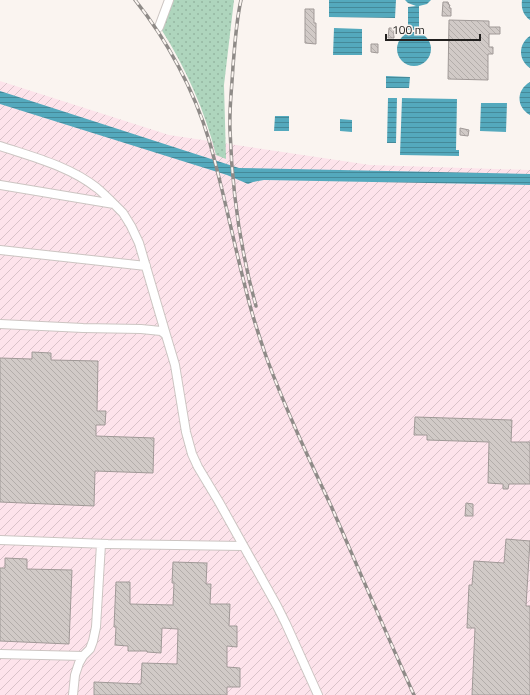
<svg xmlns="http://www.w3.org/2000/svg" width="530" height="695" font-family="'Titillium Web',sans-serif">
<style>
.industrial{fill:url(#industrial-furrows)}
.grass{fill:url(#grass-dots)}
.water{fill:url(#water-rules)}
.building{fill:url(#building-back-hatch);stroke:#a09997}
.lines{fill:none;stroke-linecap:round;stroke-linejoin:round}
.minor-casing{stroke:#ccc5c2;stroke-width:10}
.minor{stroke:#fff;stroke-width:8}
.rail-casing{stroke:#8f8b88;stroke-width:3.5}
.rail{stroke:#faf4f0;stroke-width:2;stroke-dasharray:6;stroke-linecap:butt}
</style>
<defs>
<pattern id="industrial-furrows" width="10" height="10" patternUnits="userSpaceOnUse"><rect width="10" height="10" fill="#fde3eb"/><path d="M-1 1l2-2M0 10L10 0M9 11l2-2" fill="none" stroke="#d9c2c9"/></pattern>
<pattern id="grass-dots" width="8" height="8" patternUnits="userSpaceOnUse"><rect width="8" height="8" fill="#aed5bd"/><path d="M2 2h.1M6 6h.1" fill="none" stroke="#95b7a2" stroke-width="1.8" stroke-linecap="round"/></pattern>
<pattern id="water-rules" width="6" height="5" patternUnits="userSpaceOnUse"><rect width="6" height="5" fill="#54a9bd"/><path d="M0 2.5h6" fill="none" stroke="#458999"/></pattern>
<pattern id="building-back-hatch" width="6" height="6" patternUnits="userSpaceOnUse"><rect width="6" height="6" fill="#d1cac7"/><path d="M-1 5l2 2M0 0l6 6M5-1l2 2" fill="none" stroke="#b3adaa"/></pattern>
</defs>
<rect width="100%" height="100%" fill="#faf4f0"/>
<path class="industrial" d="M 0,81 L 169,135 L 370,165 L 530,170 L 530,695 L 0,695 Z"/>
<path class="grass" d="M 172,0 L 234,0 L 224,85 L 226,159 L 216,155 C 205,111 186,68 161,29 Z"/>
<path class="water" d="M 329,0 L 396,0 L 395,18 L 329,17 Z
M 405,0 L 431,0 L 427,4 L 419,6 L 419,30 L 408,30 L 408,7 L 416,6 L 408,3 Z
M 522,0 L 530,0 L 530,20 C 523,15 521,8 522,0 Z
M 334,28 L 362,29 L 362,55 L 333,55 Z
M397 49a17 17 0 1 1 34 0a17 17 0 1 1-34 0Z
M 530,36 L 530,68 C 518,60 518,44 530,36 Z
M 386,76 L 410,77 L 409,88 L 386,88 Z
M 530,82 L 530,115 C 516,107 516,90 530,82 Z
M 0,91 L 239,168 L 530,174 L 530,185 L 264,180 L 253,182 L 248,184 L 227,175 L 0,104 Z
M 388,98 L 397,98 L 396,143 L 387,143 Z
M 402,98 L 457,99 L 456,150 L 459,150 L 459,156 L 400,155 Z
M 481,103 L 507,103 L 506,132 L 480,131 Z
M 275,116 L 289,116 L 289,131 L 274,131 Z
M 340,119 L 352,120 L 352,132 L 340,131 Z"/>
<path class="building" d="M 443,2 L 448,2 L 449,5 L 450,5 L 449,8 L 451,8 L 451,16 L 442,16 Z
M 305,9 L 314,9 L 314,23 L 316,23 L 316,44 L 305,43 Z
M 449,20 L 489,21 L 489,27 L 500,27 L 500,34 L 489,34 L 489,47 L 493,47 L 493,54 L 488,54 L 488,80 L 448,79 Z
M 389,28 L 394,28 L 394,38 L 388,38 Z
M 371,44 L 378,44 L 378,53 L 371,52 Z
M 460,128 L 469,130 L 468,136 L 460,135 Z
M 32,352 L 51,353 L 51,360 L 98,361 L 97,411 L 106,411 L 105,425 L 96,425 L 96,436 L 154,438 L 153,473 L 95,471 L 94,506 L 0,502 L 0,358 L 32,359 Z
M 415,417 L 512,420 L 511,442 L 530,442 L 530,484 L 509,484 L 508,489 L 503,489 L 503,484 L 488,483 L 489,442 L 427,440 L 427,435 L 414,435 Z
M 466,503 L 473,504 L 473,516 L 465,516 Z
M 506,539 L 530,541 L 526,606 L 530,606 L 530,695 L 472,695 L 475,628 L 467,628 L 469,585 L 472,585 L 474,561 L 504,563 Z
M 5,558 L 27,559 L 27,569 L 72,570 L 69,644 L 0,641 L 0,568 L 5,568 Z
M 173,562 L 207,563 L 206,584 L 211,584 L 210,604 L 230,604 L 229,626 L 237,626 L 237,647 L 227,646 L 227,667 L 240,668 L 240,687 L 227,687 L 227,695 L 94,695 L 94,682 L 141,684 L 142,663 L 177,664 L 178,629 L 162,628 L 161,653 L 147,652 L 147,651 L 128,651 L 128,646 L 115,645 L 116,627 L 114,627 L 116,582 L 130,582 L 130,604 L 173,605 L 174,583 L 172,583 Z"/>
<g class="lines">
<g class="minor-casing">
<path id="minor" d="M 159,27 L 169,0
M 0,146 C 33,157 69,166 97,188 C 103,193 108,198 113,203
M 0,185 L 114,204 L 123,213 L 131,226 L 139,243 L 166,335
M 0,250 L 146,266
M 0,324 L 83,328 L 141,329 L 161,331 L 166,335 L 175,365 L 186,432 L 192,454 L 198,467 L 219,502 L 277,606 L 286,624 L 318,695
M 0,540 L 108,544 L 243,546
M 0,654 L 83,656
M 73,695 L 75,675 L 79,663 L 83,656 L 90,649 L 93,641 L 96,627 L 101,544"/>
</g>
<use href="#minor" class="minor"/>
<g class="rail-casing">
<path id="rail" d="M 135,0 C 167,40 194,90 209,140 C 224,192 234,245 248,298 C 253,318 260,339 267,359 C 286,410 309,459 332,508 C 359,570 386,633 414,695
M 241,0 C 236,22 235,44 233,66 C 232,87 229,109 230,130 C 232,189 240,249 256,306"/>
</g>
<use href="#rail" class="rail"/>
</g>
<path d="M386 34v6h94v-6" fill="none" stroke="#22201f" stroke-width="2"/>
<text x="392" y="34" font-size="12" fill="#22201f" stroke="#faf4f0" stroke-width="3" paint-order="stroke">100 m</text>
</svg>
